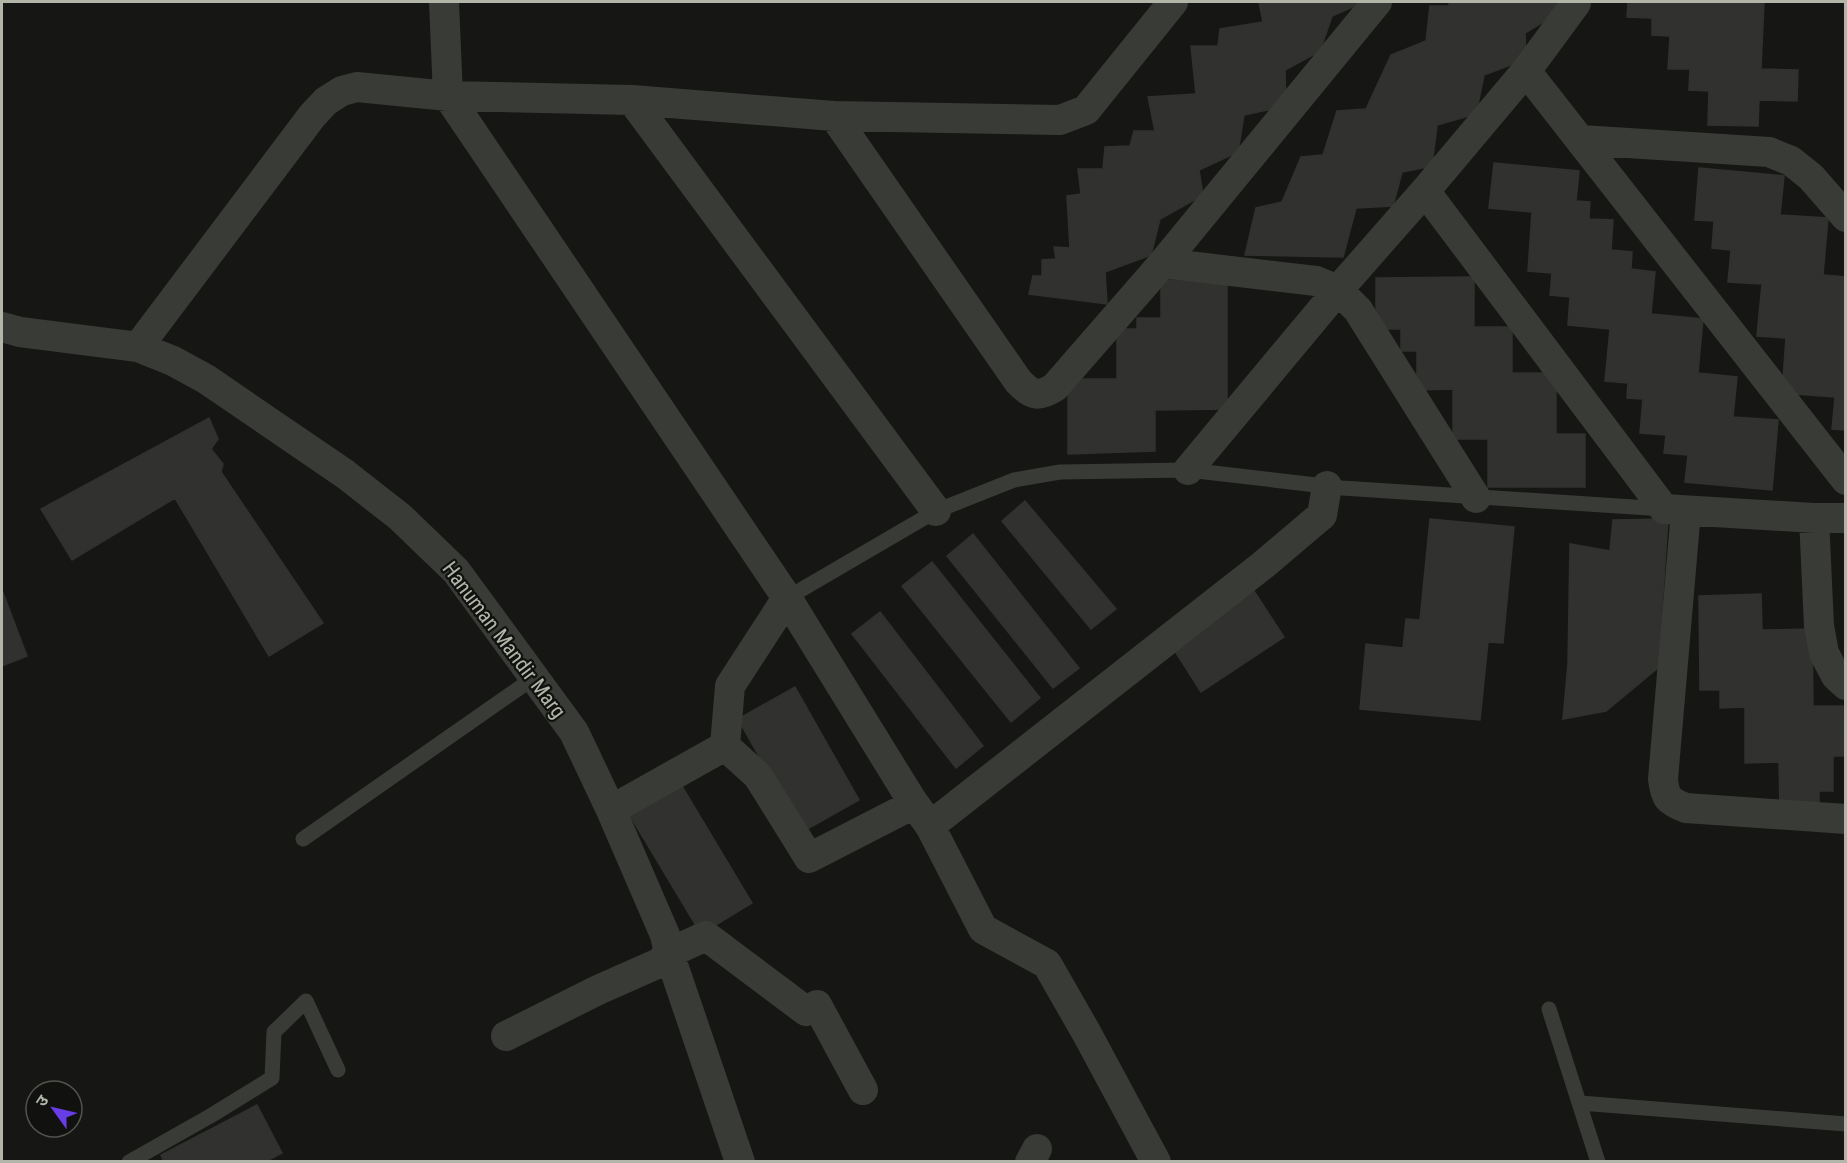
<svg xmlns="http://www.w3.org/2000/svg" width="1847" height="1163" font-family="'Roboto Condensed','Noto Sans Devanagari',sans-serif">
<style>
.building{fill:#313230;stroke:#30322f;stroke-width:1.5}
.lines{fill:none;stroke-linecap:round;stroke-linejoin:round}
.service{stroke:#393b36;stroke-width:15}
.minor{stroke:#393b36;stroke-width:30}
.labels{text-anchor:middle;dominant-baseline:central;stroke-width:4.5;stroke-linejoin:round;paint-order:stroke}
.street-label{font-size:21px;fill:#b2b6a8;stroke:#111210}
</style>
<rect width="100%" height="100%" fill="#161715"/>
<path class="building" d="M 1259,2 L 1364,2 L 1332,16 L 1320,51 L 1285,70 L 1286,106 L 1244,115 L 1238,152 L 1199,170 L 1203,195 L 1160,219 L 1151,255 L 1105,272 L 1107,304 L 1029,294 L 1033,276 L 1042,276 L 1042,260 L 1056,259 L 1054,247 L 1070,248 L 1067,196 L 1081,194 L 1078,169 L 1103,169 L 1105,147 L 1130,146 L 1134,131 L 1155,131 L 1148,97 L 1196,94 L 1191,46 L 1218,46 L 1220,29 L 1263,22 Z
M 1449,2 L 1563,2 L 1561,11 L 1525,33 L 1526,59 L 1484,75 L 1476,114 L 1437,125 L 1432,166 L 1402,172 L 1393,206 L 1356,208 L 1343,257 L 1245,255 L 1256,208 L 1282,202 L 1301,157 L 1323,155 L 1337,111 L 1366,109 L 1391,55 L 1426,41 L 1430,6 L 1449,6 Z
M 1628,2 L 1764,2 L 1761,69 L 1798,70 L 1797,101 L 1759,100 L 1758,126 L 1708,125 L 1709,91 L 1689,90 L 1690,69 L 1668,69 L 1670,36 L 1652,35 L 1652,18 L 1627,17 Z
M 1494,163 L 1579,171 L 1576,201 L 1590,202 L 1589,219 L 1613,220 L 1611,250 L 1632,252 L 1631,269 L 1655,272 L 1651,314 L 1703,319 L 1698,373 L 1737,377 L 1733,417 L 1778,420 L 1772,490 L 1685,482 L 1688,455 L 1664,453 L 1666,435 L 1640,433 L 1643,399 L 1627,398 L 1628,383 L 1605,381 L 1610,329 L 1568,325 L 1570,297 L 1550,295 L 1552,273 L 1528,271 L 1532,212 L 1489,208 Z
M 1699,168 L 1784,176 L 1780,215 L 1828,218 L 1823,275 L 1846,277 L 1846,430 L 1832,429 L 1835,397 L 1782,393 L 1786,338 L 1757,336 L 1762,284 L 1728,282 L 1731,250 L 1712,248 L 1714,221 L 1695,220 Z
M 1474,277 L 1474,327 L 1512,327 L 1512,373 L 1556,373 L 1556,434 L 1585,434 L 1585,487 L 1488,487 L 1488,439 L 1453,439 L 1453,389 L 1417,390 L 1417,351 L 1401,351 L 1401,329 L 1376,329 L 1376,278 Z
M 1161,280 L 1227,280 L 1227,409 L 1155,410 L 1155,451 L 1068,454 L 1068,379 L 1117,379 L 1117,329 L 1137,329 L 1137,318 L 1161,318 Z
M 209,418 L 218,439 L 211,449 L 223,464 L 221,472 L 323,623 L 269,656 L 175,498 L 72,560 L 41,509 Z
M 1025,501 L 1116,609 L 1091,629 L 1002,521 Z
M 1430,519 L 1514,527 L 1503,643 L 1488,642 L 1480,720 L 1360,709 L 1366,644 L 1403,648 L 1406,619 L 1420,620 Z
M 1668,519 L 1658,668 L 1606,711 L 1563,719 L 1568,664 L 1570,544 L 1610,551 L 1613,520 Z
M 973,534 L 1079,668 L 1053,688 L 947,556 Z
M 932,562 L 1040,698 L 1011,722 L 902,586 Z
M 2,590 L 27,656 L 2,666 Z
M 1254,591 L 1284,637 L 1201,692 L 1171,645 Z
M 1761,594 L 1762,630 L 1812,629 L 1813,706 L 1843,706 L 1844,756 L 1833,756 L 1833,791 L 1819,791 L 1819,807 L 1780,808 L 1779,762 L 1745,763 L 1745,707 L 1720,708 L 1720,690 L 1700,690 L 1699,596 Z
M 880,612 L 983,746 L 956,768 L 852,634 Z
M 795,687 L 859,800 L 802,832 L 738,719 Z
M 677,778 L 752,903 L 701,934 L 626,809 Z
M 257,1105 L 282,1153 L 265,1162 L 164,1162 L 161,1155 Z"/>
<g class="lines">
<path class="service" d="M 787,598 L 936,511 L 1014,480 L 1060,472 L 1188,470 L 1342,488 L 1664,509
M 303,839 L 535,677
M 1549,1009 L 1598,1162
M 1580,1103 L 1846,1124
M 129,1162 L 212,1115 L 272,1078 L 274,1032 L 306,1001 L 338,1070"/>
<path class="minor" d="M 444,2 L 448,96 L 787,598 L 911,799 L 930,826 L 1263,565 L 1322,515 L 1327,486
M 1526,71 L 1846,480
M 632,100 L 936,511
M 834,116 L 1018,381 C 1031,395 1038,398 1055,387 L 1163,263 L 1377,2
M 1581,140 L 1769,152 L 1791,161 L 1811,177 L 1846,217
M 1425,191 L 1664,509 L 1814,518 L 1846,518
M 1163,263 L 1316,281 L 1338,290 L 1358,310 L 1476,498
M 2,327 L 20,332 L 138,347 L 173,361 L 206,379 L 345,474 L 400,517 L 456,571 L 574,732 L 611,810 L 665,935 L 669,953 L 740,1162
M 138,347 L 312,116 L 326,101 L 342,91 L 357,87 L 448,96 L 632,100 L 834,116 L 1060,120 L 1086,110 L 1173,2
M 1188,470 L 1338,290 L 1425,191 L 1526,71 L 1576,3
M 1686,511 L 1663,779 C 1665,798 1668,801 1686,808 L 1846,819
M 1814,518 L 1819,626 L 1824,653 L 1836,676 L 1846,685
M 725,746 L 758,776 L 809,858 L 914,804
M 611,810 L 725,746 L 730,686 L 787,598
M 930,826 L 983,929 L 1047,964 L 1086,1032 L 1156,1162
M 506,1036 L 598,990 L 659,963 L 669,953 L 706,936 L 806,1011 L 817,1005 L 863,1090
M 1030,1162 L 1037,1149"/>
</g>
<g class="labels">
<g class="street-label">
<text transform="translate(504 640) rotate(53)">Hanuman Mandir Marg</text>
</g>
</g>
<rect width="1847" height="1163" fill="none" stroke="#b2b6a8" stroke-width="6"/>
<g transform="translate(54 1109) rotate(304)"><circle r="28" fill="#111210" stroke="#51544d" stroke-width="1.5"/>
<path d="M0-4.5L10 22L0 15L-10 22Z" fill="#673de6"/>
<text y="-9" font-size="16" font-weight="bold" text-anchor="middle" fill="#b2b6a8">उ</text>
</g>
</svg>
